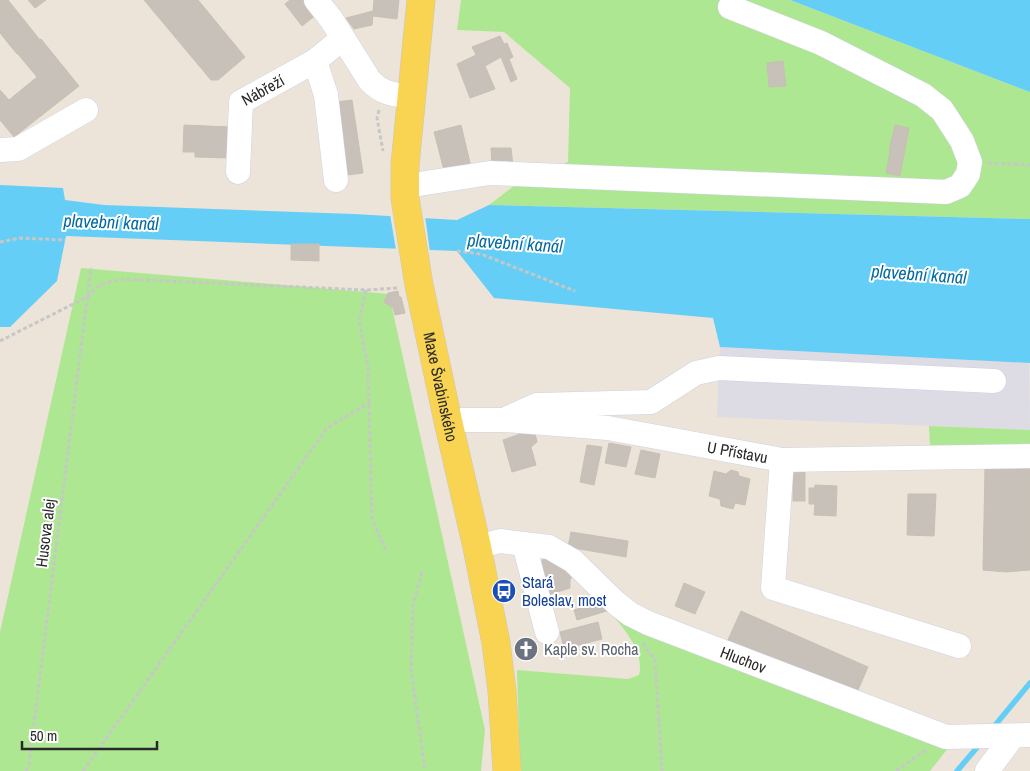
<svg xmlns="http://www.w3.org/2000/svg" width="1030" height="771" font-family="'Archivo Narrow',sans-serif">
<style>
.industrial{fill:#dddbe4}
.green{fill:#aee792}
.water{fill:#65cef6}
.pier{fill:#ece4d9}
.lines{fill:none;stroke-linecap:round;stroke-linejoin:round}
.stream{stroke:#65cef6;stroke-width:5.5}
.building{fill:#c7c1b9;stroke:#c7c0b3}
.minor-casing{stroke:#cfd2e3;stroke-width:25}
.major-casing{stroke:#c7c7c7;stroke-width:29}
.path{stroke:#c7c7c7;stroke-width:3;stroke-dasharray:4 2.5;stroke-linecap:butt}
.minor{stroke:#fff;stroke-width:24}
.major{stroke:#f9d352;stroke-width:28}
.labels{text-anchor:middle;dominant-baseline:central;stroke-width:4;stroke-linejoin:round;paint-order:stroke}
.street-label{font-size:16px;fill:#292929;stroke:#fff}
.transit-label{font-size:16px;fill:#164399;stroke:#fff;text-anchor:start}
.worship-label{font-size:16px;fill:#5b616d;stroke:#fff;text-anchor:start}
.water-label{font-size:18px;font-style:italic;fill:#056aa0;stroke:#fff}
</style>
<rect width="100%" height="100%" fill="#ece4d9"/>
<path class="industrial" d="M 720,347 L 1029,363 L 1030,430 L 717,417 Z"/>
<path class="green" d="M 461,0 L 790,0 L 1030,92 L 1030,219 L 489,205 L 523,179 L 568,162 L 570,88 L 504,32 L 457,30 Z
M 81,268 L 389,294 L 485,730 L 481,771 L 0,771 L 0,632 Z
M 929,426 L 1030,430 L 1030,449 L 930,449 Z
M 610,612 L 952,743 L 930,771 L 520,771 L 517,670 L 628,679 L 639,675 C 645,652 624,629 610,612 Z"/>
<path class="water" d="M 790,0 L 1030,0 L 1030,92 Z
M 0,185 L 63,188 L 65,200 L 104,205 L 354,214 L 457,220 L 489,205 L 1030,219 L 1030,363 L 720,347 L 713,318 L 494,298 L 457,251 L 66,236 L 57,281 L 10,327 L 0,327 Z"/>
<path class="pier" d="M 390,214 L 425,216 L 430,252 L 396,250 Z"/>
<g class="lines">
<path class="stream" d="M 992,729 L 1030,683
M 957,771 L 980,744"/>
</g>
<path class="building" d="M 0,0 L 8,0 L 40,40 L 17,54 L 0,33 Z
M 28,0 L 46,0 L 35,8 Z
M 144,0 L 198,0 L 245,57 L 218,80 L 211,80 Z
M 290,0 L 305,0 L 316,15 L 302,26 L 285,4 Z
M 374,0 L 399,0 L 397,19 L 373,16 L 372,25 L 354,29 L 346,18 L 373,11 Z
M 500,36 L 504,44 L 507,43 L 513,57 L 509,59 L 517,79 L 511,82 L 501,57 L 485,66 L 495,89 L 470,98 L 457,64 L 476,55 L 472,47 Z
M 41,39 L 79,86 L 14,137 L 0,120 L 0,90 L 9,100 L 37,77 L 18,54 Z
M 783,61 L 786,86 L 769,87 L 767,63 Z
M 352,100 L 363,173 L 347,175 L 336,102 Z
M 184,125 L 231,127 L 230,158 L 195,157 L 195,152 L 183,152 Z
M 461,125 L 471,167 L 445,174 L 434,132 Z
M 895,125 L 909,128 L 900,176 L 886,173 L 890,152 L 889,150 Z
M 491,148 L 501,148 L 501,167 L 492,167 Z
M 501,148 L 511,148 L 513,166 L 501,167 Z
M 291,244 L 319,244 L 319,261 L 291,260 Z
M 398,291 L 399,297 L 401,297 L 405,313 L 395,315 L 393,308 L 384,302 L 388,293 Z
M 534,429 L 537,442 L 531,447 L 536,465 L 512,472 L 503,440 Z
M 609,443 L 631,447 L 626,467 L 605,463 Z
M 587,445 L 602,447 L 594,485 L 580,482 Z
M 641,450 L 660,454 L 655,478 L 635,474 Z
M 985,468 L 1030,469 L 1030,570 L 1006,572 L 983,570 Z
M 731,470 L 738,472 L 739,476 L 750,479 L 745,505 L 735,503 L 733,509 L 721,506 L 720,499 L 709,496 L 714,471 L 726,474 Z
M 793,471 L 805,471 L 805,501 L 793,501 Z
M 815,485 L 837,486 L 836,516 L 814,515 L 815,504 L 809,504 L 809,488 L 815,488 Z
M 908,494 L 936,494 L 934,536 L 907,535 Z
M 571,532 L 628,541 L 626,557 L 568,547 Z
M 546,557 L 574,571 L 570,580 L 570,588 L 548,595 L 539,563 Z
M 684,583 L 705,592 L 695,614 L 675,606 Z
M 602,601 L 610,610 L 577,620 L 574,610 Z
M 741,611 L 868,667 L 855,697 L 727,642 Z
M 598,622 L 602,639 L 564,649 L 560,632 Z"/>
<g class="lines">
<g class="minor-casing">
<g id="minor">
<path d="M 316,0 L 331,19 L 370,81 C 383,94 393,94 411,97"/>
<path d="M 315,61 L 326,95 L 336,180"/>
<path d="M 0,150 L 18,149 L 86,110"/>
<path id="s1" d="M 238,172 L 241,102 L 315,61 L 343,38"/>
<path d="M 404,183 L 419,184 L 490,173 L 946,192 L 960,186 L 968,174 L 970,162 L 962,141 L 942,110 L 923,95 L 821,43 L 730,7"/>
<path d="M 508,418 L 537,405 L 651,402 L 696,373 L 719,368 L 994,381"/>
<path id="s2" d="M 448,421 L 461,420 L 504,420 L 608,428 L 782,460 L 1030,456"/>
<path d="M 782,460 L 773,588 L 959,646"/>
<path d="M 524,544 L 547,632"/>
<path id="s3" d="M 477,547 L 500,541 L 549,547 L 573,561 L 616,603 L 630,614 L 648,623 L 946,737 L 1030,735"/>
<path d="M 987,771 L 1013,736"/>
</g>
</g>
<g class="major-casing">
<g id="major">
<path id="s4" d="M 421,0 L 405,165 L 405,198 L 419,285 L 448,421 L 477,547 L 496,643 L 502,691 L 507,771"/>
</g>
</g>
<path class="path" d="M 379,110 L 377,118 L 383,151
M 988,163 L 1030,165
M 0,242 L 20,238 L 65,240
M 457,251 L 481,254 L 575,291
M 366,290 L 359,320 L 368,367 L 372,519 L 387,553
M 0,341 L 87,297 L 101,284 L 123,279 L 366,290 L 398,288
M 422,572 L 413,604 L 411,669 L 425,771
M 643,643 L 655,660 L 662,771
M 26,771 L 29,764 L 91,268
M 83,771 L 327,428 L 369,403
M 896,771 L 926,750"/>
<use href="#minor" class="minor"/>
<use href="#major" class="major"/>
</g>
<defs>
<g id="bus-disc" transform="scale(1.25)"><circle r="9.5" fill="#1a4fb4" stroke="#fff"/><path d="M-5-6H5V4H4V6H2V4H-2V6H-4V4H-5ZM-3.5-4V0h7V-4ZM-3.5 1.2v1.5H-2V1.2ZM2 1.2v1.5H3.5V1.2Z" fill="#fff"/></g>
<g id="church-disc" transform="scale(1.25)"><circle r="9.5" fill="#6b7280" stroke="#fff"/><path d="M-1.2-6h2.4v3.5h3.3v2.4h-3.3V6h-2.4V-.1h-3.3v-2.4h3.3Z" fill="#fff"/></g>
</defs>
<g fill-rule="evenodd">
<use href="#bus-disc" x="504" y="591"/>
<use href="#church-disc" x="526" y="649"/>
</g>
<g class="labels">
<g class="street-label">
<text stroke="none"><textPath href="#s1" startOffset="95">Nábřeží</textPath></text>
<text stroke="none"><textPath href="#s4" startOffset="391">Maxe Švabinského</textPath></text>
<text stroke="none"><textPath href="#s2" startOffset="292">U Přístavu</textPath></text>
<text transform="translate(45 533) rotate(-83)">Husova alej</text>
<text stroke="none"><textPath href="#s3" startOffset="301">Hluchov</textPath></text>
</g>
<g class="transit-label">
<text x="522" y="582">Stará<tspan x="522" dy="18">Boleslav, most</tspan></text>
</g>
<g class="worship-label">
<text x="544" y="649">Kaple sv. Rocha</text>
</g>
<g class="water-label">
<text transform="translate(111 222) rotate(2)">plavební kanál</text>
<text transform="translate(515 243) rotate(4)">plavební kanál</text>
<text transform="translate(919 274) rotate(4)">plavební kanál</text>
</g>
</g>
<path d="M22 741v8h135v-8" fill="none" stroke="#292929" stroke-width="2.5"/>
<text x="30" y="741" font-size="15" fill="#292929" stroke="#ffffff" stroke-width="4" paint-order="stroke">50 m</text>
</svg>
